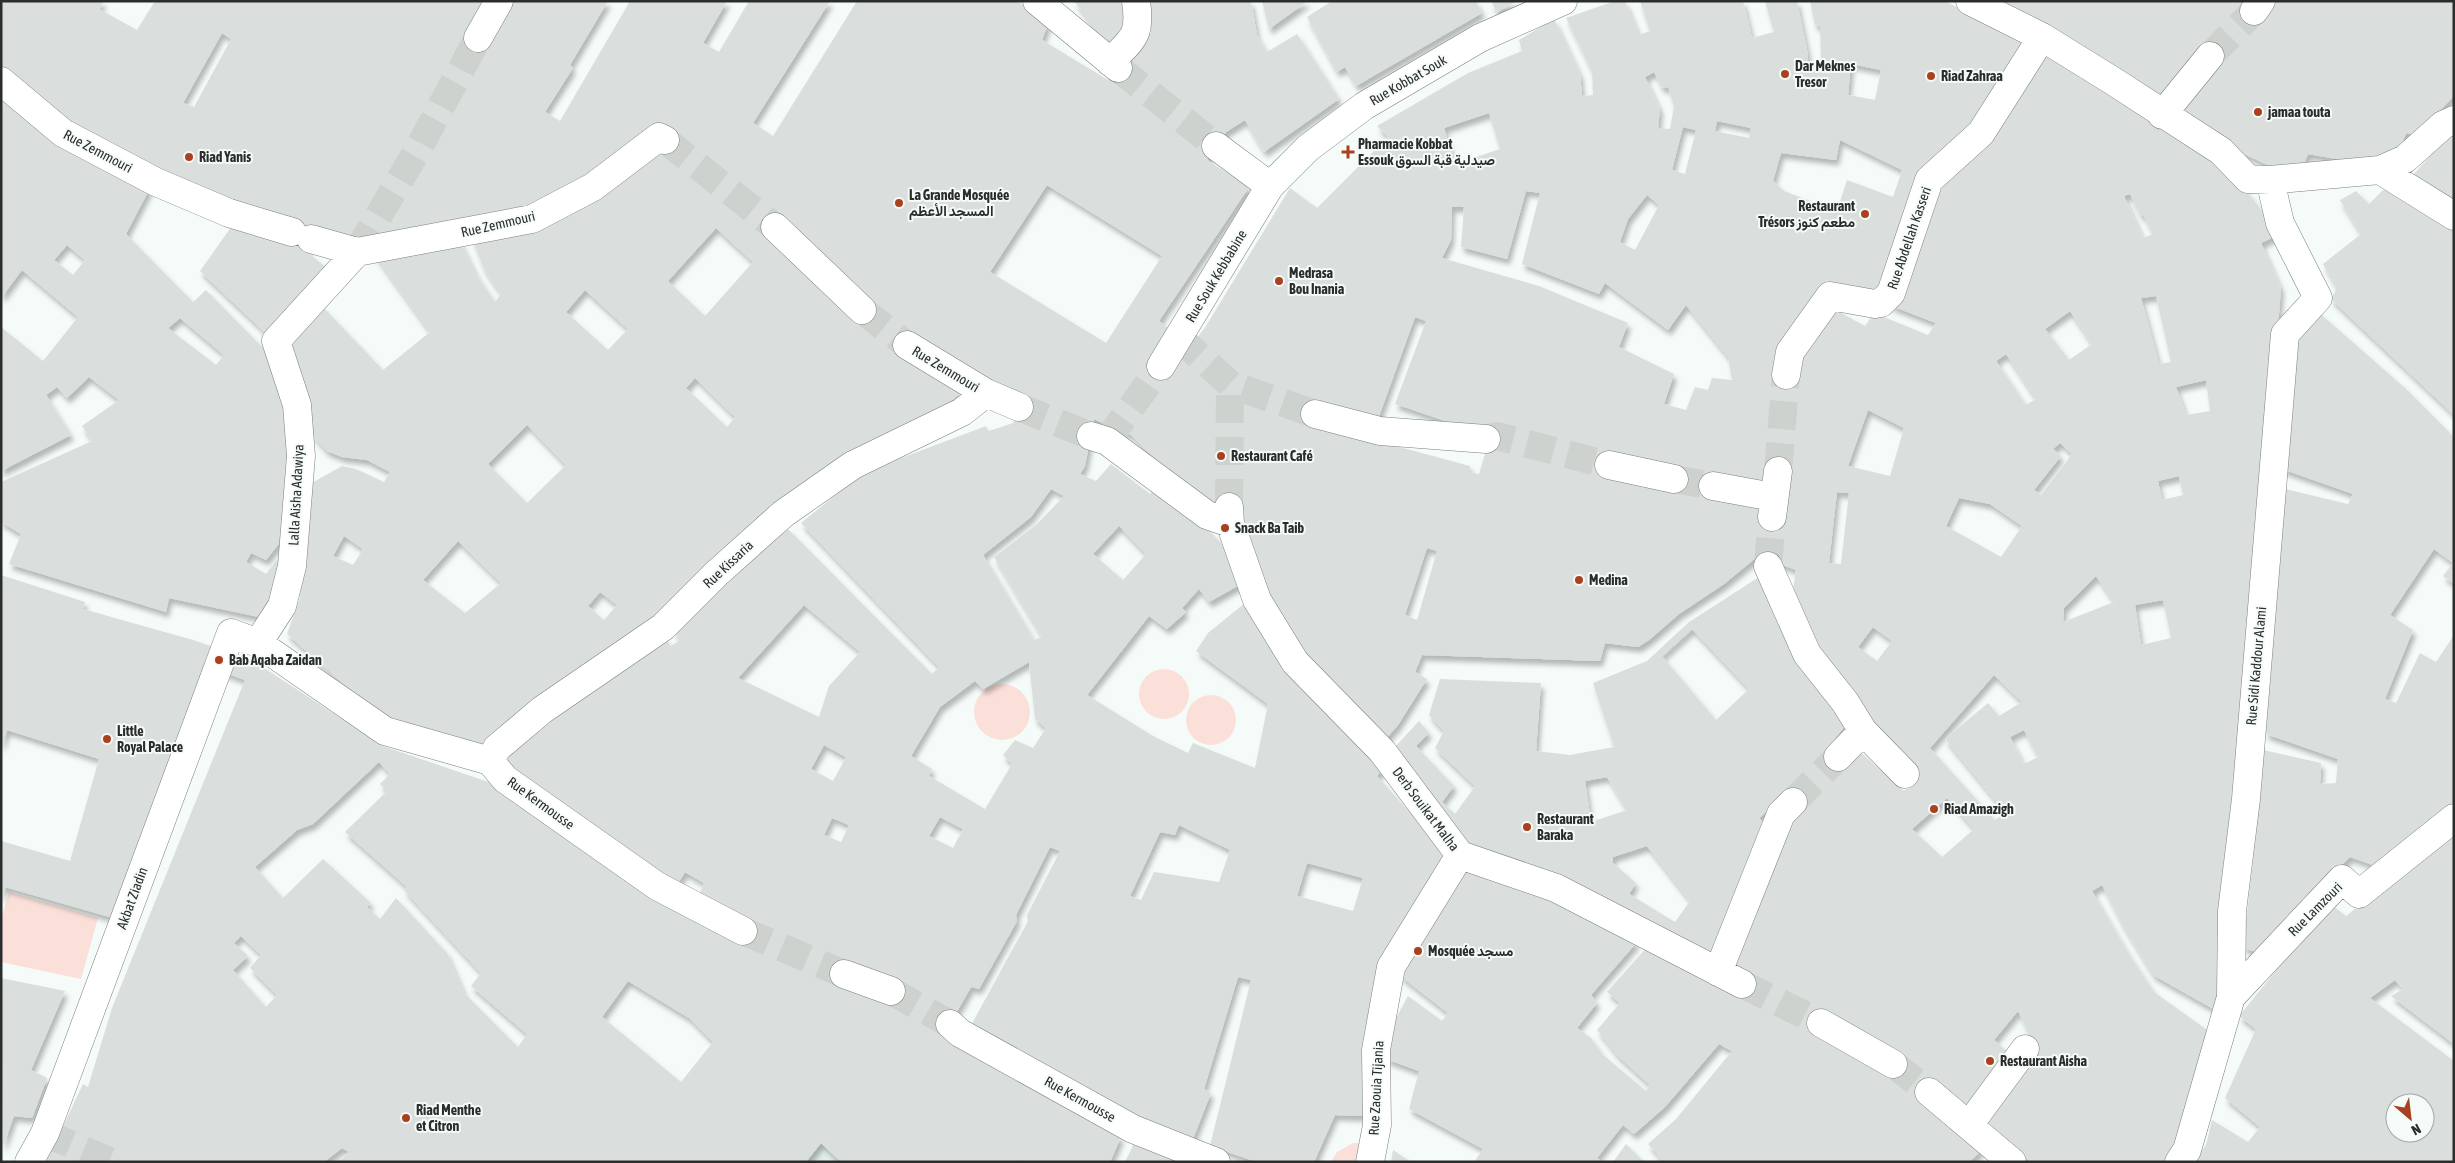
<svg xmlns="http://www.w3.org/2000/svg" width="2455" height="1163" font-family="'Asap Condensed',Vazirmatn,sans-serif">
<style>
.built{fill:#e0eee9}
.green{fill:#fae0d8}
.building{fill:#dadfdd;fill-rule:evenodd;filter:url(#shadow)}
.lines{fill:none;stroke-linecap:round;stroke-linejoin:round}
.minor-tunnel{stroke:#cdd2cf;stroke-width:28;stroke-dasharray:28 14;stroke-linecap:butt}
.minor-casing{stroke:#7a7f7d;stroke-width:29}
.minor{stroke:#fff;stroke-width:28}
.poi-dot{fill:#a94121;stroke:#f5fbf8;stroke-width:2}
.labels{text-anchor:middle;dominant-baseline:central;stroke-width:4;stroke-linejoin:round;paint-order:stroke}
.poi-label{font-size:14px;font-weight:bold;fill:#2b2d2d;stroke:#f5fbf8;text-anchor:start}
.street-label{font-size:14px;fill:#2b2d2d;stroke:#f5fbf8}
</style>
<defs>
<filter id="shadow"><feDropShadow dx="3" dy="5.5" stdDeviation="2.5" flood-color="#0004"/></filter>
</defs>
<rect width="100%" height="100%" fill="#f5fbf8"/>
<path class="built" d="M 821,1143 L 841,1162 L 806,1162 Z"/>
<path class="green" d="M1139 694a25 25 0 1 1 50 0a25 25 0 1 1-50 0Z
M974 712a28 28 0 1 1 56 0a28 28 0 1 1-56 0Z
M1186 720a25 25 0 1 1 50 0a25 25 0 1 1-50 0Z
M 9,892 L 98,918 L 81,979 L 1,962 L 1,920 Z
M 1353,1143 L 1362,1143 L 1384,1162 L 1331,1162 L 1337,1152 Z"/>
<path class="building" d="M 1,1 L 104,1 L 99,9 L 137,30 L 155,1 L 488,1 L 470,34 L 486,41 L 509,1 L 608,1 L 570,65 L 573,68 L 545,112 L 560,121 L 630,1 L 727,1 L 703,43 L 719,52 L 749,1 L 830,1 L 753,123 L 773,136 L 857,1 L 1018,1 L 1048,24 L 1042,40 L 1108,80 L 1151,33 L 1149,1 L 1251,1 L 1257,35 L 1267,52 L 1297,34 L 1339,99 L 1264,152 L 1245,120 L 1226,132 L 1207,160 L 1249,187 L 1159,321 L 1170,330 L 1149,359 L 1171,372 L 1206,326 L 1290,188 L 1317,208 L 1388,137 L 1377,126 L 1468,73 L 1522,51 L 1519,40 L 1554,19 L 1580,74 L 1582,96 L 1593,95 L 1592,71 L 1566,18 L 1615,1 L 1625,1 L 1639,35 L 1650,31 L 1640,1 L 1743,1 L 1752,38 L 1774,32 L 1765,1 L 1797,1 L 1808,55 L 1807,62 L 1821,62 L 1820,26 L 1815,25 L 1810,1 L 1945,1 L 2026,44 L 1975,128 L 1922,176 L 1879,296 L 1833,287 L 1807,314 L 1783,348 L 1780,375 L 1792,375 L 1832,308 L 1865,326 L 1874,313 L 1928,335 L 1936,323 L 1889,305 L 1901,293 L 1936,189 L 1984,139 L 2045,52 L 2213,159 L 2241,184 L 2267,217 L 2276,236 L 2261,243 L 2281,288 L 2277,339 L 2253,560 L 2245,706 L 2223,910 L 2224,989 L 2217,1011 L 2153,975 L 2122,924 L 2102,885 L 2092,891 L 2128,953 L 2154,992 L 2210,1032 L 2193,1089 L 2194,1102 L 2175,1155 L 2170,1162 L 2031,1162 L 1985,1123 L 2038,1053 L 2018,1011 L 1994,1040 L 2009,1053 L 1967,1110 L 1934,1085 L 1922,1100 L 1982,1150 L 1969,1162 L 1664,1162 L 1648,1144 L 1676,1119 L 1732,1051 L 1719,1044 L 1665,1107 L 1634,1134 L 1623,1125 L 1597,1158 L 1602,1162 L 1474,1162 L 1483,1149 L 1409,1109 L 1419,1071 L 1386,1059 L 1396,1018 L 1408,996 L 1442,1021 L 1448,1013 L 1399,975 L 1467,867 L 1563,902 L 1637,942 L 1591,995 L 1597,1003 L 1577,1028 L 1591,1038 L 1602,1054 L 1646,1091 L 1650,1085 L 1618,1056 L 1597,1030 L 1620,1003 L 1607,992 L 1647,947 L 1738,993 L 1747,975 L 1731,967 L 1785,827 L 1802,810 L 1786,795 L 1759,818 L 1766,826 L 1738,904 L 1712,959 L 1561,882 L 1474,850 L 1448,828 L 1393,749 L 1419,721 L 1429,733 L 1416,746 L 1454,786 L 1442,802 L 1455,814 L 1475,786 L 1435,748 L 1444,731 L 1429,715 L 1440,679 L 1541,683 L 1536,751 L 1570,755 L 1614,747 L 1593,683 L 1647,661 L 1689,622 L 1762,575 L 1801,662 L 1839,706 L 1848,722 L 1828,747 L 1845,764 L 1858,750 L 1904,791 L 1919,777 L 1864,721 L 1813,647 L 1791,606 L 1796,570 L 1758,556 L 1724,584 L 1679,614 L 1649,640 L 1638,647 L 1605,643 L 1600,661 L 1422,655 L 1415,672 L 1427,679 L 1398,725 L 1385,740 L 1318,676 L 1299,652 L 1267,593 L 1236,506 L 1208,509 L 1131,435 L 1094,419 L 1085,466 L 1080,474 L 1096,481 L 1111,464 L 1150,494 L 1158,486 L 1195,516 L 1222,544 L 1241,584 L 1209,602 L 1199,589 L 1182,608 L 1186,612 L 1167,629 L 1149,616 L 1087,695 L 1153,736 L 1188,753 L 1193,743 L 1255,768 L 1268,704 L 1196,651 L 1208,633 L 1245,603 L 1290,673 L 1382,769 L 1377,776 L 1448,855 L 1383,968 L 1365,1063 L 1365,1116 L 1335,1115 L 1314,1162 L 1257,1162 L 1210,1146 L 1251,980 L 1238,977 L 1204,1089 L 1211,1093 L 1193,1139 L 1094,1101 L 969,1029 L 1028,921 L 1027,915 L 1060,851 L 1050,847 L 1016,915 L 1017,921 L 979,989 L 971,987 L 946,1031 L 958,1047 L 1121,1137 L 1110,1162 L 1021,1162 L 1017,1160 L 1015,1162 L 841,1162 L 821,1143 L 806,1162 L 338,1162 L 349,1152 L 342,1148 L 324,1162 L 46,1162 L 83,1084 L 88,1087 L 112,1008 L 245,680 L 203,665 L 113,918 L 5,887 L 1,899 L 1,841 L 70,861 L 99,759 L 7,730 L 1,748 L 1,575 L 85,602 L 83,609 L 193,640 L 252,660 L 383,746 L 494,784 L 649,897 L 744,942 L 751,924 L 698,898 L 704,883 L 685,872 L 674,890 L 603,841 L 503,766 L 505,760 L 545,719 L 665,638 L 671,646 L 679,641 L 674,631 L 719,582 L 749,556 L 788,529 L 932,674 L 939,667 L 801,523 L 864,472 L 986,426 L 989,431 L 1013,423 L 1022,397 L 913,336 L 900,353 L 962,392 L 935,414 L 838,463 L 798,489 L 654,622 L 480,749 L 381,717 L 287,634 L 300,598 L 310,484 L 342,466 L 356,469 L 384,482 L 390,472 L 367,460 L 342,457 L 327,451 L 313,436 L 286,342 L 322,306 L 383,370 L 430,332 L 374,254 L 460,241 L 476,274 L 495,302 L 501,294 L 484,269 L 472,238 L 533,225 L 591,197 L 597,201 L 661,146 L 668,136 L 658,128 L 589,181 L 527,212 L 384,239 L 355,237 L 314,230 L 307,252 L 332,272 L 269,336 L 200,271 L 234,223 L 288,245 L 294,223 L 157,171 L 71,130 L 1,70 ZM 222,33 L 231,39 L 194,107 L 183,103 ZM 1851,64 L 1881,70 L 1875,100 L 1848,95 ZM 1654,72 L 1662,88 L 1668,87 L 1674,106 L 1670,129 L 1658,128 L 1660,109 L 1645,77 ZM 1489,113 L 1500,149 L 1455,164 L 1444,128 ZM 1717,121 L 1751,128 L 1749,138 L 1715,131 ZM 1683,127 L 1696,130 L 1685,174 L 1672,170 ZM 1840,140 L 1902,170 L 1893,197 L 1847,180 L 1837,211 L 1784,191 L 1773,181 L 1781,153 L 1836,160 ZM 714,165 L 722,170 L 711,185 L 703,179 ZM 1047,185 L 1162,256 L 1106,343 L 990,272 ZM 1526,191 L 1540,193 L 1522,264 L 1599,294 L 1605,283 L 1668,330 L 1686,305 L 1728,357 L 1732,380 L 1712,378 L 1708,390 L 1695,387 L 1686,410 L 1664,404 L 1674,374 L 1619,347 L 1628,323 L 1539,286 L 1442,258 L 1451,240 L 1452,207 L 1464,207 L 1461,247 L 1507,259 ZM 2130,194 L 2141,216 L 2143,214 L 2153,234 L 2143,238 L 2124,196 ZM 1647,195 L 1659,205 L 1635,250 L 1620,242 L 1628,219 ZM 781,220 L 869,301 L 856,317 L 768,235 ZM 716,228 L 753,262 L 705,316 L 668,281 ZM 585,290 L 628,329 L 608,350 L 566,312 ZM 2156,296 L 2171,362 L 2159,364 L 2141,298 ZM 2070,311 L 2092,344 L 2069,360 L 2045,329 ZM 1415,317 L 1426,321 L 1395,404 L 1484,434 L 1488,444 L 1479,474 L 1470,472 L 1470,466 L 1310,423 L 1318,405 L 1377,422 ZM 2006,354 L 2036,399 L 2026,405 L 1996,361 ZM 695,378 L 735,417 L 727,427 L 686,388 ZM 2206,380 L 2210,411 L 2186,415 L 2176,387 ZM 1868,410 L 1904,428 L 1890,476 L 1848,466 ZM 527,425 L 566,465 L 527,503 L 488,464 ZM 2060,443 L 2072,454 L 2041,495 L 2034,490 L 2061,456 L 2053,449 ZM 1611,458 L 1676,472 L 1671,490 L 1606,472 ZM 1788,470 L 1780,520 L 1765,518 L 1768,505 L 1712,492 L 1715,479 L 1761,486 L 1768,472 ZM 2179,476 L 2183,495 L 2162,500 L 2158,481 ZM 1051,489 L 1064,496 L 1037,524 L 994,557 L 1042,637 L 1034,640 L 983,555 L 1031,517 ZM 1837,492 L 1849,493 L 1841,564 L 1829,563 ZM 1959,498 L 1990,504 L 2022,526 L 2001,557 L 1946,526 ZM 1119,526 L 1146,554 L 1123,580 L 1093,554 ZM 344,536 L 363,549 L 353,565 L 333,556 ZM 458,541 L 501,583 L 465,613 L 423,580 ZM 1427,548 L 1437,551 L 1417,620 L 1405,615 ZM 2096,576 L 2114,602 L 2063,622 L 2064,608 ZM 600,592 L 617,605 L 604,620 L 588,606 ZM 2163,600 L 2171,638 L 2141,645 L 2135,605 ZM 804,605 L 860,652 L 829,686 L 819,717 L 738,678 ZM 1873,627 L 1892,641 L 1877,661 L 1858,647 ZM 1692,629 L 1749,689 L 1716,720 L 1662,656 ZM 1029,662 L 1035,719 L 1046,728 L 1033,748 L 1015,740 L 1003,755 L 1012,764 L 985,809 L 929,776 L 932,769 L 911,756 L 940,707 L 975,681 L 983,689 ZM 1994,675 L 2022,702 L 1999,716 L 1988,703 L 1945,739 L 2005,812 L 1995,820 L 1930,748 ZM 2024,730 L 2038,757 L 2024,764 L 2010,737 ZM 824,745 L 846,757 L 833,781 L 811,769 ZM 379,762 L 390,774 L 380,784 L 387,791 L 345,832 L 407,887 L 404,890 L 481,973 L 471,986 L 527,1034 L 518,1047 L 464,993 L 447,953 L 396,898 L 380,919 L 367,907 L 371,903 L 323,859 L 283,898 L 255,867 L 297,830 L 313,824 ZM 1607,777 L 1627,810 L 1591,822 L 1585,781 ZM 1947,798 L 1974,829 L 1942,857 L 1912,829 ZM 940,817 L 963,829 L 953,848 L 929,836 ZM 832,818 L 849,825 L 841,842 L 824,835 ZM 1179,825 L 1230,850 L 1219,882 L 1154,872 L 1141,900 L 1130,896 L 1160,832 L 1175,835 ZM 1647,846 L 1690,901 L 1675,922 L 1629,894 L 1636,883 L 1613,863 L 1613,857 ZM 1307,863 L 1363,878 L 1353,911 L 1297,896 ZM 241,936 L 261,955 L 250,968 L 277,995 L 266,1007 L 233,970 L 248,956 L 234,943 ZM 846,962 L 897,986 L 890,998 L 838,980 ZM 628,981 L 689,1018 L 713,1042 L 681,1082 L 602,1017 ZM 1825,1016 L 1867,1033 L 1898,1057 L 1888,1071 L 1831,1037 L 1828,1042 L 1814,1034 Z
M 1074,1 L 1125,1 L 1127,21 L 1120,30 L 1124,36 L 1112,49 Z
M 1262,1 L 1308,1 L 1269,29 Z
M 1332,1 L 1476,1 L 1482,13 L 1356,86 L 1345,67 L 1337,72 L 1307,17 Z
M 1491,1 L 1517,1 L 1497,12 Z
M 1992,1 L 2454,1 L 2454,96 L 2416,135 L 2406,133 L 2397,156 L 2371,165 L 2308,154 L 2301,171 L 2272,167 L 2227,146 Z
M 1,92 L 150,188 L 126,234 L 193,302 L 206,290 L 276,361 L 290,408 L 291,464 L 281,541 L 266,560 L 251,553 L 246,562 L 266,574 L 281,554 L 276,598 L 259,617 L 169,598 L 166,612 L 9,564 L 21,534 L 1,522 L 1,482 L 92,441 L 82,426 L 119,400 L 89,377 L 67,398 L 57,387 L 46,395 L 71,435 L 1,471 L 1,327 L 43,361 L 78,317 L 22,270 L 1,298 ZM 67,245 L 85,260 L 73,275 L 54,260 ZM 180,318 L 224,355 L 216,365 L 168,328 Z
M 2454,133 L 2454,204 L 2413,175 L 2448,136 Z
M 2385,188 L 2454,228 L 2454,415 L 2331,299 L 2337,288 L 2323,264 L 2361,234 L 2340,200 L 2356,191 L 2369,204 Z
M 2316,310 L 2405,388 L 2454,437 L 2454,584 L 2443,576 L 2453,563 L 2434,549 L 2390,615 L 2413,630 L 2385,699 L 2396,703 L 2420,653 L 2436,662 L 2454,635 L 2454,808 L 2381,868 L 2350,857 L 2316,890 L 2263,954 L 2243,948 L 2257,826 L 2253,825 L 2259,749 L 2321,763 L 2320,784 L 2336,783 L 2338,759 L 2266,734 L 2281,488 L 2348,504 L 2353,494 L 2282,469 L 2293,342 Z
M 2454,831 L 2454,1044 L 2391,996 L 2403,989 L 2395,980 L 2370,998 L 2454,1061 L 2454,1162 L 2194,1162 L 2206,1145 L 2212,1120 L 2248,1142 L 2260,1127 L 2225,1098 L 2256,1029 L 2239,1016 L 2300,941 L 2333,906 L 2346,916 ZM 2395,1103 L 2425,1103 L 2425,1133 L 2395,1133 Z
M 1,978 L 65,991 L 31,1070 L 47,1078 L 32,1118 L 14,1116 L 3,1147 Z
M 1136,1139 L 1193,1162 L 1125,1162 Z
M 1626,1144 L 1644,1162 L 1613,1162 Z
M 1393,1150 L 1411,1162 L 1391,1162 Z"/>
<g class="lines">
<path class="minor-tunnel" d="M 2210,56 L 2254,11
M 1118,68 L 1216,146
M 665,140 L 775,227
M 357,252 L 417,151 L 478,38
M 862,310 L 907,345
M 1178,337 L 1230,384 L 1315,414
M 1019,407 L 1091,436
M 1486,439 L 1497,436 L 1609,465
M 1107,441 L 1161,366
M 1778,471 L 1786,375
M 1674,479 L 1713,486
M 1229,507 L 1230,384
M 1768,566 L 1772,517
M 1793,802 L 1838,757
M 743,931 L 844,974
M 1742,984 L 1821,1023
M 891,991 L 950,1024
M 1893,1064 L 1929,1092
M 45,1133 L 111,1162"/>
<g class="minor-casing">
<path id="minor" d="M 1037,1 L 1118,68
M 1970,1 L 2042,37 L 2113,81 L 2221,151 L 2248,179 L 2270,180 L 2380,170 L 2405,159 L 2443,125 L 2454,120
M 2254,11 L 2261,1
M 478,38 L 499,1
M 1110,62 C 1133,38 1141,37 1136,1
M 1,81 L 63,133 L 156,182 L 229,213 L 292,232
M 2162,115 L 2210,56
M 1216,146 L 1270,186
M 2380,170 L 2454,216
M 775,227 L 862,310
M 311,239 L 357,252 L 532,219 L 593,187 L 659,137 L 665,140
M 907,345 L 986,393 L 1019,407
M 1161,366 L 1270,186 L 1308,148 L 1364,106 L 1480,38 L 1563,1
M 1786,375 L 1790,352 L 1830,296 L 1875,304 L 1881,303 L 1891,293 L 1929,180 L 1981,133 L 2042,37
M 1315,414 L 1380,431 L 1486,439
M 1091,436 L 1107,441 L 1207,515 L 1230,523
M 1609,465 L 1674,479
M 1713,486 L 1773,497
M 1229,507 L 1230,523 L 1257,600 L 1295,662 L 1382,751 L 1460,855 L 1556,888 L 1742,984
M 1772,517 L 1778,471
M 1768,566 L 1807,654 L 1845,702 L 1863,731 L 1905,774
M 258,643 L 282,606 L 292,566 L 301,456 L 297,405 L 276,341 L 357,252
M 1838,757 L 1863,731
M 490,761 L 497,748 L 542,710 L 663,627 L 716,574 L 783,514 L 853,465 L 962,412 L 986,393
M 1718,972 L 1781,814 L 1793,802
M 844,974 L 891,991
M 2231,997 L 2342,879 L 2359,894 L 2454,818
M 1821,1023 L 1893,1064
M 950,1024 L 960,1033 L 1133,1129 L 1216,1162
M 1929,1092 L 2012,1162
M 1969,1125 L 2025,1049
M 29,1162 L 45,1133 L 231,633 L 258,643 L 385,731 L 490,761 L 505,779 L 657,886 L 743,931
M 1370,1162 L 1377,1125 L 1376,1050 L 1391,967 L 1460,855
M 2179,1162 L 2187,1150 L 2231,997 L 2232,911 L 2246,799 L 2285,334 L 2318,298 L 2280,223 L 2270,180"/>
</g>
<use href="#minor" class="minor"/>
</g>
<g class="poi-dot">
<circle cx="1785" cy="74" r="5"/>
<circle cx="1931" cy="76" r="5"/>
<circle cx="2258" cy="112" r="5"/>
<path d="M1345.5 144.5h5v5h5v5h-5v5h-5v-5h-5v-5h5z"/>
<circle cx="189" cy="157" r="5"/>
<circle cx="899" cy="203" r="5"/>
<circle cx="1865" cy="214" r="5"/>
<circle cx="1279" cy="281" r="5"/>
<circle cx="1221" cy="456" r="5"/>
<circle cx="1225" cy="528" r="5"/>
<circle cx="1579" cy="580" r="5"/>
<circle cx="219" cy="660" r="5"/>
<circle cx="107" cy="739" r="5"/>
<circle cx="1934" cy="809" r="5"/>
<circle cx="1527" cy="827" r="5"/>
<circle cx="1418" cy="951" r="5"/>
<circle cx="1990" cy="1061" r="5"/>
<circle cx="406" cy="1118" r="5"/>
</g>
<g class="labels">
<g class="poi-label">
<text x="1795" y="66">Dar Meknes<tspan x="1795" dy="16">Tresor</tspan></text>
<text x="1941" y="76">Riad Zahraa</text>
<text x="2268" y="112">jamaa touta</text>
<text x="1358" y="144">Pharmacie Kobbat<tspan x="1358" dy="16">Essouk صيدلية قبة السوق</tspan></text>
<text x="199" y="157">Riad Yanis</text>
<text x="909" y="195">La Grande Mosquée<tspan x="909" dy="16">المسجد الأعظم</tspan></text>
<text x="1855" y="206" text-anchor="end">Restaurant<tspan x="1855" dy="16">Trésors مطعم كنوز</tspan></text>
<text x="1289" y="273">Medrasa<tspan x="1289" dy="16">Bou Inania</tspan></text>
<text x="1231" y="456">Restaurant Café</text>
<text x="1235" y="528">Snack Ba Taib</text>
<text x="1589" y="580">Medina</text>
<text x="229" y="660">Bab Aqaba Zaidan</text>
<text x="117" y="731">Little<tspan x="117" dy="16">Royal Palace</tspan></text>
<text x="1944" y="809">Riad Amazigh</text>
<text x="1537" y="819">Restaurant<tspan x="1537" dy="16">Baraka</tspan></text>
<text x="1428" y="951">Mosquée مسجد</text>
<text x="2000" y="1061">Restaurant Aisha</text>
<text x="416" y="1110">Riad Menthe<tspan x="416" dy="16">et Citron</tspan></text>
</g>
<g class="street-label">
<text transform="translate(1408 80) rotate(-30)">Rue Kobbat Souk</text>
<text transform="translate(98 151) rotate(28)">Rue Zemmouri</text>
<text transform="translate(498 224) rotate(-13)">Rue Zemmouri</text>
<text transform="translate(1909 238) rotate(-71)">Rue Abdellah Kasseri</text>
<text transform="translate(1216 276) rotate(-59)">Rue Souk Kebbabine</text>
<text transform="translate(946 369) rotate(31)">Rue Zemmouri</text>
<text transform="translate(296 495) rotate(-87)">Lalla Aisha Adawiya</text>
<text transform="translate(728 564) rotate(-43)">Rue Kissaria</text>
<text transform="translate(2256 666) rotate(-85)">Rue Sidi Kaddour Alami</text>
<text transform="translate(541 803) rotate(36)">Rue Kermousse</text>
<text transform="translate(1426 809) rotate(53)">Derb Souikat Malha</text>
<text transform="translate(132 898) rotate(-70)">Akbat Ziadin</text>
<text transform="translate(2315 909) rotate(-45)">Rue Lamzouri</text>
<text transform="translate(1376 1088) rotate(-87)">Rue Zaouia Tijania</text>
<text transform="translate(1080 1099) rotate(29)">Rue Kermousse</text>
</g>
</g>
<rect width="2455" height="1163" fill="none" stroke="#2b2d2d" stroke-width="5"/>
<g transform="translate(2410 1118) rotate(152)"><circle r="24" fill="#f5fbf8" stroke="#a4a9a7"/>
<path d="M0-4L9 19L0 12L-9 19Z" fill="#a94121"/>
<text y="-8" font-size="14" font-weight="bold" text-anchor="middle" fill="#2b2d2d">N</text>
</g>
</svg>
